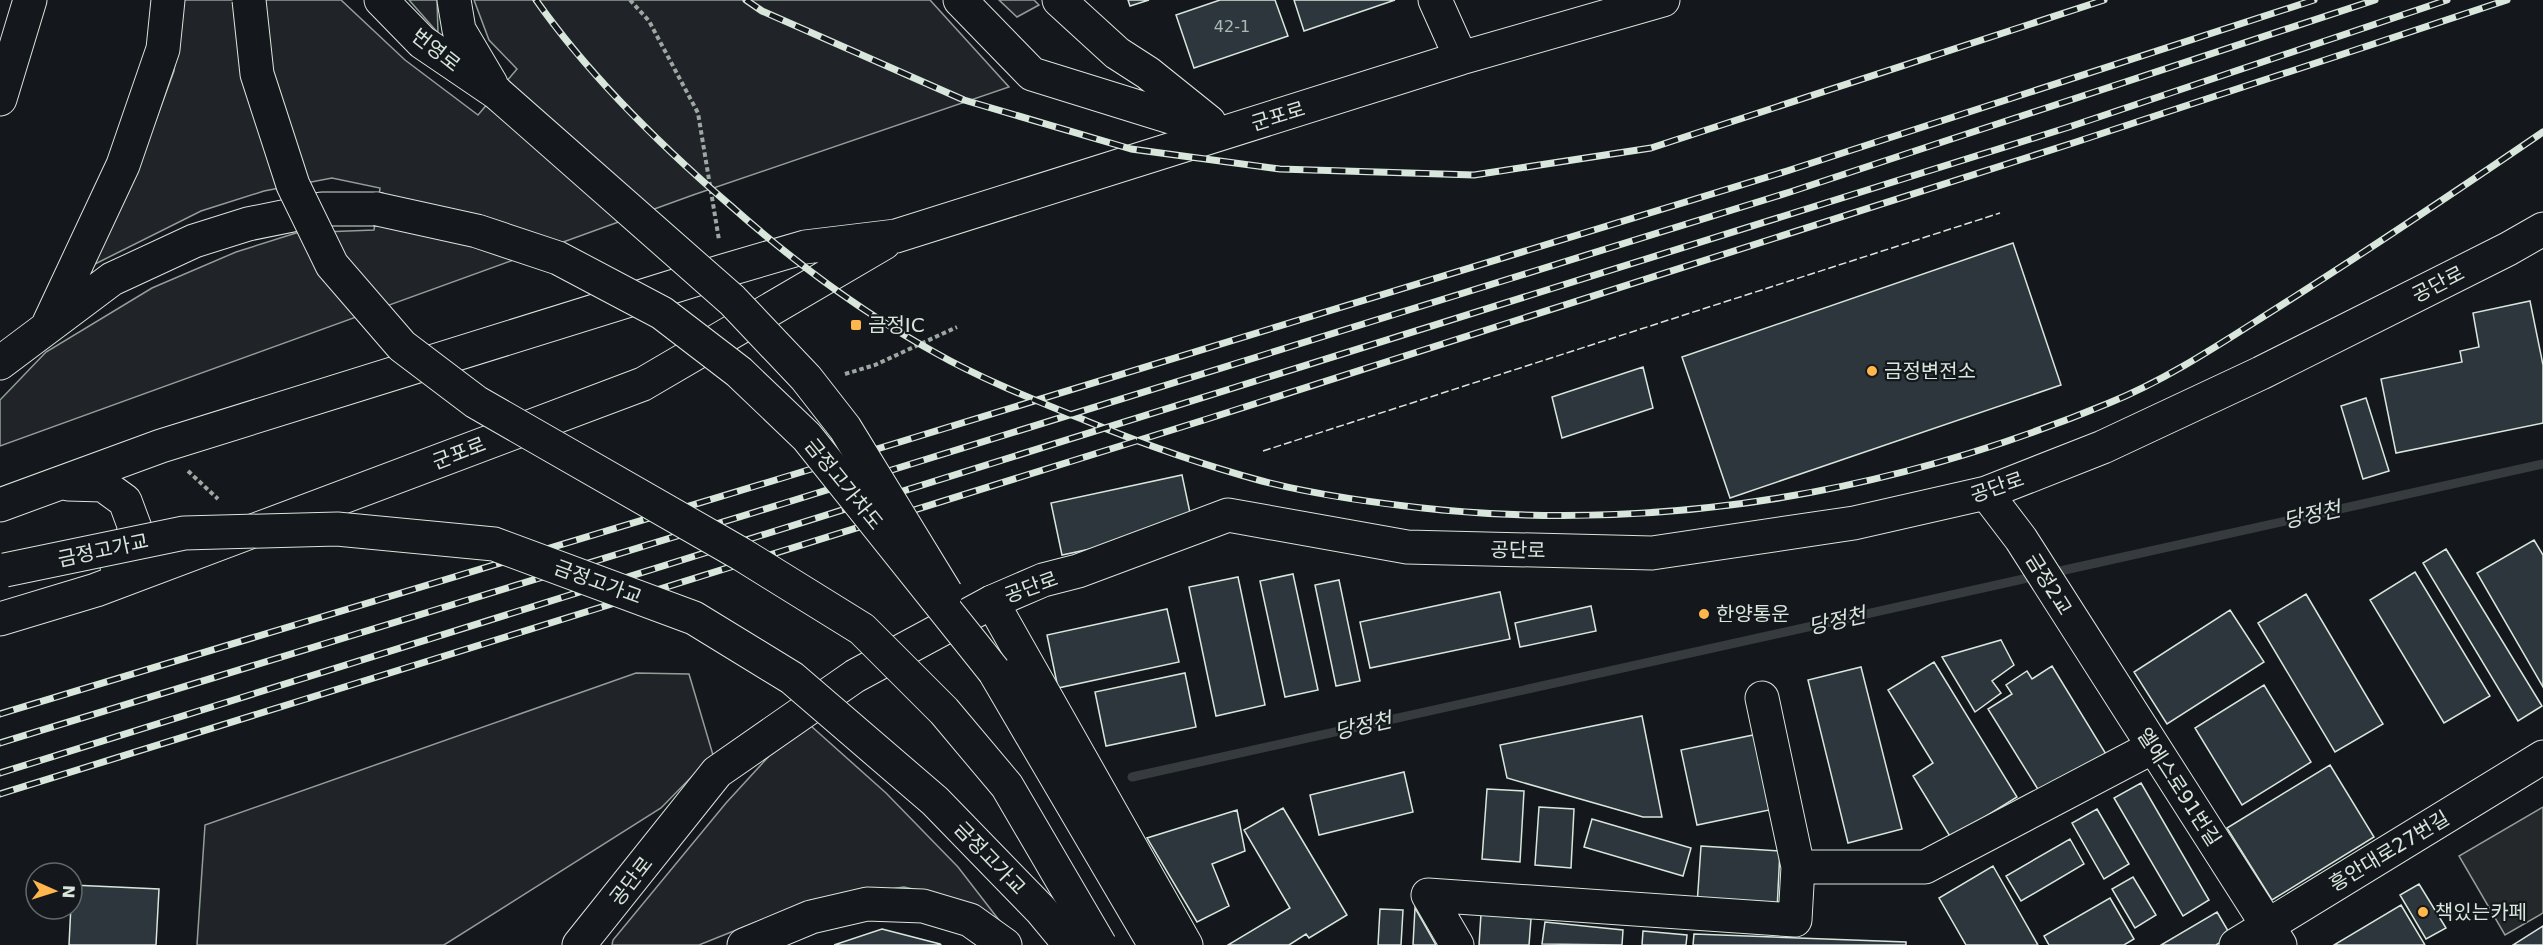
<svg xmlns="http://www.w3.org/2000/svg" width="2543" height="945" font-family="'DejaVu Sans','Noto Sans KR',sans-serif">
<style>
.green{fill:#202428;stroke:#939e99;stroke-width:1.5}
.parking{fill:#24282b;stroke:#939e99;stroke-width:1.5}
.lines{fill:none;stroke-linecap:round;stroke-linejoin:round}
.stream{stroke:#363b3e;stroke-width:9}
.building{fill:#2c363c;stroke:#d8e6dc;stroke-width:1.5}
.minor-casing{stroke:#d8e6dc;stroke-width:35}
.major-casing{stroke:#d8e6dc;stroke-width:35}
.path{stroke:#9da8a2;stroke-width:4;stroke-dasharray:4.5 3;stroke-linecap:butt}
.minor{stroke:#14181c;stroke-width:33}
.major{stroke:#14181c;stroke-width:33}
.rail-casing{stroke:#d8e6dc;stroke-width:7}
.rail{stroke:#14181c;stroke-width:4.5;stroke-dasharray:14;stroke-linecap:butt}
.minor-bridge-casing{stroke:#d8e6dc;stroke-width:35;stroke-linecap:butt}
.major-bridge-casing{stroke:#d8e6dc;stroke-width:35;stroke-linecap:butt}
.minor-bridge{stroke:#14181c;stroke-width:33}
.major-bridge{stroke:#14181c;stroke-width:33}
.fence{stroke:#d8e6dc;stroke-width:1.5;stroke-dasharray:8 3;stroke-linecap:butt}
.poi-dot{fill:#ffb74d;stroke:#14181c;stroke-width:2}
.labels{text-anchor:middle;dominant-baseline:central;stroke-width:4.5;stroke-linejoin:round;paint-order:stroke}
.number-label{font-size:16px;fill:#adbab4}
.street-label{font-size:20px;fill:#d8e6dc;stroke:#14181c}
.poi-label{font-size:20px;fill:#d8e6dc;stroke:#14181c;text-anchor:start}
.water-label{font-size:21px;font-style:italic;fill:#d8e6dc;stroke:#14181c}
</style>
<rect width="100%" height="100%" fill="#14181c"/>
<path class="green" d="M 183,0 L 341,0 L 405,60 L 478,115 L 517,69 L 489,40 L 474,0 L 930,0 L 1009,87 L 693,195 L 0,446 L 0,400 L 46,352 L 152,288 L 236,252 L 296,233 L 374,230 L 380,188 L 332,178 L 264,191 L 201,211 L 89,267 L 137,171 L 174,71 Z
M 409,0 L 437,0 L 438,33 Z
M 999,0 L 1034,0 L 1039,5 L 1017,17 Z
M 636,673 L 689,674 L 713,755 L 661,808 L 444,945 L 197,945 L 205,825 Z
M 811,726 L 886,793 L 958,867 L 1016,942 L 944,896 L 904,887 L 811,900 L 699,945 L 612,945 L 613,940 L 726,803 L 770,755 Z"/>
<path class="parking" d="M 2543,807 L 2543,913 L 2505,935 L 2459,856 Z"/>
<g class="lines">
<path class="stream" d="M 2051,573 L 2543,464
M 1132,777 L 2037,576"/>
</g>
<path class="building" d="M 1128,0 L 1149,0 L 1130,6 Z
M 1220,0 L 1275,0 L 1288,36 L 1194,68 L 1176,15 Z
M 1294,0 L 1395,0 L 1304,31 Z
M 2013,243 L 2061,385 L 1730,498 L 1682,357 Z
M 2530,301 L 2543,365 L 2543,423 L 2396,453 L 2381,379 L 2462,362 L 2460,351 L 2479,347 L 2473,313 Z
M 1643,367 L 1653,408 L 1562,438 L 1552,397 Z
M 2366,398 L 2389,471 L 2363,479 L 2341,406 Z
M 1182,475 L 1193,527 L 1062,555 L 1051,503 Z
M 2534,540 L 2543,555 L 2543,687 L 2477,573 Z
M 2446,549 L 2542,706 L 2518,721 L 2423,563 Z
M 2415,572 L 2490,696 L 2444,723 L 2370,600 Z
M 1293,574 L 1318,690 L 1285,697 L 1260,581 Z
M 1238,577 L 1265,705 L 1216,716 L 1189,587 Z
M 1339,580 L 1360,681 L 1336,686 L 1315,585 Z
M 1500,592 L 1510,639 L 1370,668 L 1360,622 Z
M 2306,594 L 2383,724 L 2335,752 L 2258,623 Z
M 1591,606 L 1596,631 L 1520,647 L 1515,623 Z
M 1167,609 L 1179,662 L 1058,688 L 1047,635 Z
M 2230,610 L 2264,662 L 2167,724 L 2134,672 Z
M 2001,640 L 2014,665 L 1992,681 L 2001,693 L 1975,712 L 1942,657 Z
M 1934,662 L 2017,797 L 1951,838 L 1913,776 L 1933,763 L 1888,690 Z
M 2052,666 L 2109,759 L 2044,799 L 1988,709 L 2012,694 L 2006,685 L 2027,671 L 2032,679 Z
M 1861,667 L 1902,829 L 1848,843 L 1808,680 Z
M 1185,673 L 1196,727 L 1106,746 L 1095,692 Z
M 2264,685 L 2311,762 L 2242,805 L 2195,728 Z
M 1642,716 L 1662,817 L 1643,817 L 1507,778 L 1500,745 Z
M 1758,734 L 1774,809 L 1697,825 L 1681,750 Z
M 2330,765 L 2374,837 L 2272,900 L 2227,828 Z
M 1404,772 L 1413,812 L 1319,835 L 1310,795 Z
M 2141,783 L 2209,900 L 2183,916 L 2114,798 Z
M 1487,789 L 1524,791 L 1520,862 L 1482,859 Z
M 1539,807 L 1574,809 L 1571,868 L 1535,865 Z
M 1283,808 L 1347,915 L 1309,938 L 1306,934 L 1289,945 L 1228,945 L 1290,908 L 1244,830 Z
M 2097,809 L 2129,864 L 2104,879 L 2072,823 Z
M 1237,810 L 1245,851 L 1212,864 L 1229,906 L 1197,922 L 1147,838 Z
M 1592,819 L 1691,848 L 1683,876 L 1584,847 Z
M 2070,839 L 2084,864 L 2021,901 L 2006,876 Z
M 1701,846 L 1780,851 L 1777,910 L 1697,905 Z
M 1993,866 L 2038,945 L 1966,945 L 1939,898 Z
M 2133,877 L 2156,915 L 2135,928 L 2112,889 Z
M 2419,884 L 2446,928 L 2426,939 L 2400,895 Z
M 72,885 L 159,889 L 156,945 L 69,945 Z
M 2110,898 L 2134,939 L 2124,945 L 2049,945 L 2044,936 Z
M 2401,905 L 2425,945 L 2334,945 Z
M 1415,908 L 1436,945 L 1413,945 Z
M 1380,909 L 1403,910 L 1401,945 L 1378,945 Z
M 2217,912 L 2231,936 L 2216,945 L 2161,945 Z
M 1481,914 L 1531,919 L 1529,945 L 1479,945 Z
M 1545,922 L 1623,930 L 1622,945 L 1542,944 Z
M 2543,926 L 2543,945 L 2513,945 Z
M 882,929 L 940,944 L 941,945 L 834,945 Z
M 1643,931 L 1687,935 L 1686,945 L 1642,945 Z
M 1694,934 L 1906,942 L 1906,945 L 1693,945 Z"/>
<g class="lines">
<g class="minor-casing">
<path id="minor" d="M 381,0 L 422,42 L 497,93
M 454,0 L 459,30 L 491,84
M 960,0 L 1032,74 L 1222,133
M 1059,0 L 1117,53 L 1148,73 L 1209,122
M 1435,0 L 1461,58
M 0,99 L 30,0
M 68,484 L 103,485 L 125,501 L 135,528 L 123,561 L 117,567
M 1986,493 L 2021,539 L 2280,945
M 0,505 L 161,446 L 723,271 L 805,247 L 896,236 L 1461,58 L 1663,0
M 0,619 L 96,590 L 643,384 L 884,243
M 1762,698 L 1798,867 L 1925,867 L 2153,747
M 1428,895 L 1795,920 L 1798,867
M 1428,895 L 1457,945
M 579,945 L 717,772 L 855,676 L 992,602 L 1043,580 L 1078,571 L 1228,515 L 1407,547 L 1652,553 L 1854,523 L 1986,493 L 2103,447 L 2261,373 L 2508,249 L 2543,229
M 2236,945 L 2543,757"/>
</g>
<g class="major-casing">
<path id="major" d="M 49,323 L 123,165 L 163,49 L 168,0
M 0,363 L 112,279 L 194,241 L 248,224 L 322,209 L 377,209
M 992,602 L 1186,945
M 994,671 L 1155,945
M 744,945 L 811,917 L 867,904 L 923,906 L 970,920 L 1005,945"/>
</g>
<path class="path" d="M 630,0 L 649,21 L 698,113 L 719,240
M 845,374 L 875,365 L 957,327
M 188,471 L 218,499"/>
<use href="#minor" class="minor"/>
<use href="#major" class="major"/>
<g class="rail-casing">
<path id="rail" d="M 536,0 C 590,77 660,145 731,206 C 793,261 861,312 934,352 C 983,380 1037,401 1089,422 C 1146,445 1203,465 1262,481 C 1320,496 1382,504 1442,510 C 1672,531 1896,491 2109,403 C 2168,379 2223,342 2277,308 C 2367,251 2455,192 2543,132
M 746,0 L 762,11 L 964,100 L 1131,149 L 1280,169 L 1474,175 L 1651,148 L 2104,0
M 0,714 L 782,478 L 1787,171 L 2314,0
M 0,743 L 785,503 L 1790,192 L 2375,0
M 0,773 L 2069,127 L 2447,0
M 0,794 L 1204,420 L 2076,142 L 2507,0"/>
</g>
<use href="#rail" class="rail"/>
<g class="minor-bridge-casing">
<path id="minor-bridge" d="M 249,0 L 257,74 L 293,185 L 332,265 L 402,346 L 476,402 L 741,554 L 862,629 L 944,711 L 1007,786 L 1100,945
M 497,93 L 732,300 L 806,378 L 845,428 L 946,593"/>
</g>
<g class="major-bridge-casing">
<path id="major-bridge" d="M 377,209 L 477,231 L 558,258 L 662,313 L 739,372 L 807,437 L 994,671
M 5,570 L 184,533 L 337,529 L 494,544 L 694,618 L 792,678 L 935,801 L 1041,910 L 1070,945"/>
</g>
<use href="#minor-bridge" class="minor-bridge"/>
<use href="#major-bridge" class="major-bridge"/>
<path class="fence" d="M 1263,451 L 2000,213"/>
</g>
<g class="poi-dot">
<rect x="850" y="319" width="12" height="12" rx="3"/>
<circle cx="1872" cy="371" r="6"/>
<circle cx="1704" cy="614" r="6"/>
<circle cx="2423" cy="912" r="6"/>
</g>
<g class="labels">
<g class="number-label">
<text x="1232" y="26">42-1</text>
</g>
<g class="street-label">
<text transform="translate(436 50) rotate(38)">번영로</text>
<text transform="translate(1278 116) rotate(-17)">군포로</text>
<text transform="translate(2438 284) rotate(-27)">공단로</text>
<text transform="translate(459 453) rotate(-21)">군포로</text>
<text transform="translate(844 484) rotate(51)">금정고가차도</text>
<text transform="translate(1997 487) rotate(-19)">공단로</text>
<text transform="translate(103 550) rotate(-12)">금정고가교</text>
<text transform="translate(1518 550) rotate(1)">공단로</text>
<text transform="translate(598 582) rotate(20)">금정고가교</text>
<text transform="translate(2049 584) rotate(58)">금정2교</text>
<text transform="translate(1031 587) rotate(-20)">공단로</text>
<text transform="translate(2179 787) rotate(57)">엘에스로91번길</text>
<text transform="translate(2389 851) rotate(-31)">흥안대로27번길</text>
<text transform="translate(990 858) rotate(46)">금정고가교</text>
<text transform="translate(631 881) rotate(-52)">공단로</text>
</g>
<g class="poi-label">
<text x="868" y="325">금정IC</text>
<text x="1884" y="371">금정변전소</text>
<text x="1716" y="614">한양통운</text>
<text x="2435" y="912">책있는카페</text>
</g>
<g class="water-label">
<text transform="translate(2312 515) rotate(-13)">당정천</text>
<text transform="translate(1837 621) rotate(-13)">당정천</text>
<text transform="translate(1363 726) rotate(-13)">당정천</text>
</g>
</g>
<g transform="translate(54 891) rotate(93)"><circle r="28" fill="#14181c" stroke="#626a69" stroke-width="1.5"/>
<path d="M0-4.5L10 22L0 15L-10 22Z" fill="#ffb74d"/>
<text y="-9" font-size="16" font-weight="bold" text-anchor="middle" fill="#d8e6dc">N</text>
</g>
</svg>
